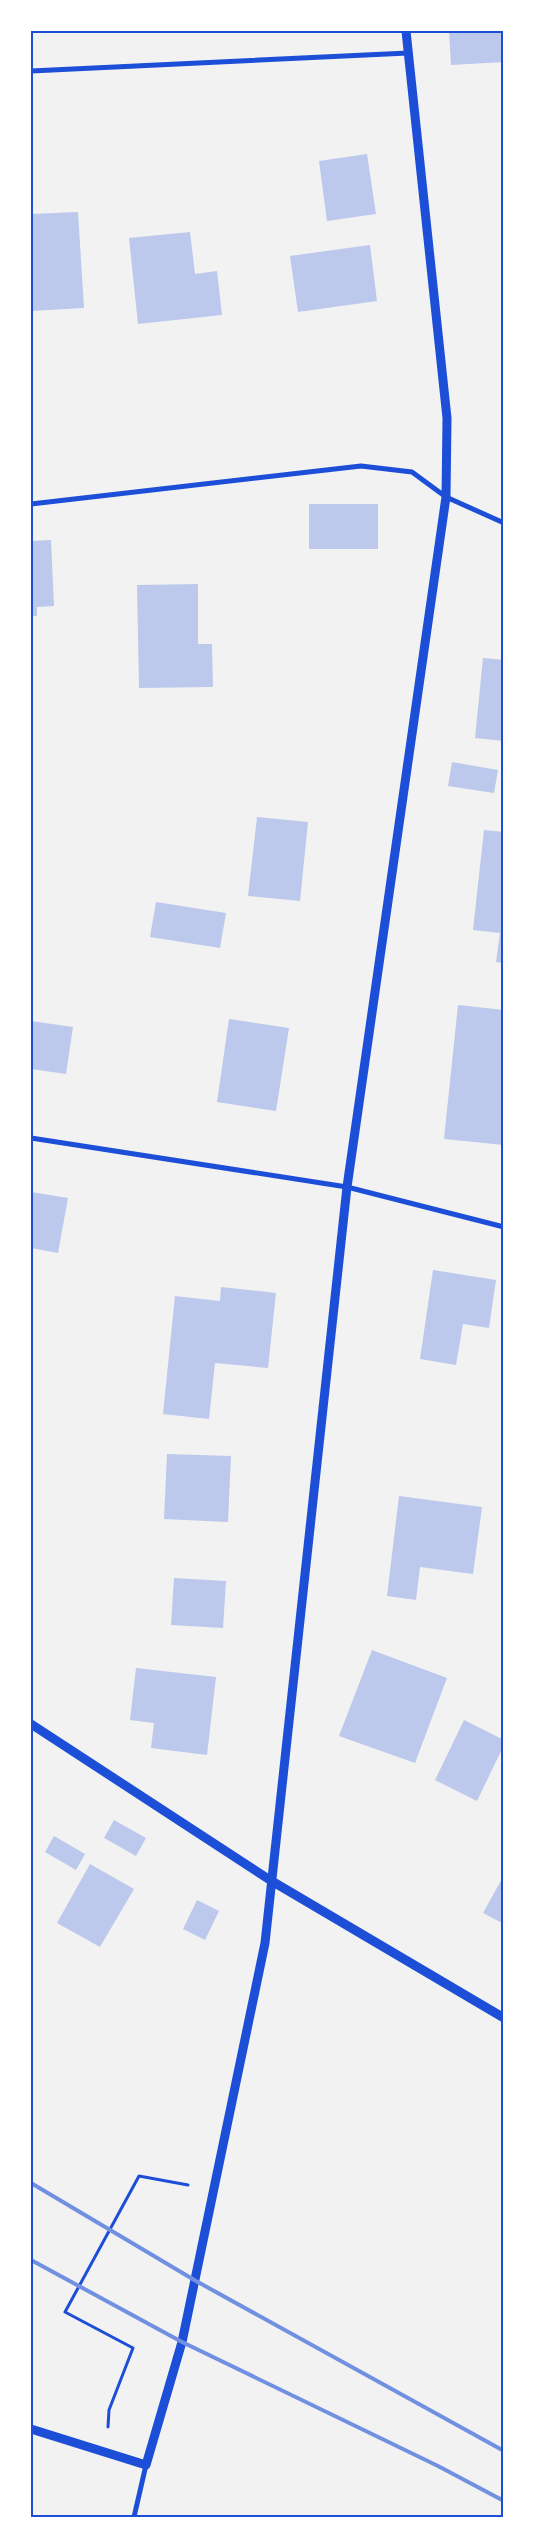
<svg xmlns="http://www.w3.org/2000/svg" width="535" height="2548" font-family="'Open Sans',sans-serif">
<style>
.building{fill:#bdc9ec}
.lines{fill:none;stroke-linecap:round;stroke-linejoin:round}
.path{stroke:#1d4ed8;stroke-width:3}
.minor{stroke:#1d4ed8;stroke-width:5}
.tertiary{stroke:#1d4ed8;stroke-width:9}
.rail{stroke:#7290e2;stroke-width:4}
.neatline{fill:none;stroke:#1d4ed8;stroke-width:2}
</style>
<rect width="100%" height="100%" fill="#f2f2f2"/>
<path class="building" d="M 449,31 L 504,31 L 504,62 L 451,65 Z
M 367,154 L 376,214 L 327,221 L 319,161 Z
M 78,212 L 84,308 L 31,311 L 31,214 Z
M 190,232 L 195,274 L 217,271 L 222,315 L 138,324 L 129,238 Z
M 370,245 L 377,301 L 298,312 L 290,256 Z
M 309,504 L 378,504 L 378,549 L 309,549 Z
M 51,540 L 54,606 L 37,607 L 37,616 L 31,616 L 31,541 Z
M 198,584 L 198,644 L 212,644 L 213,687 L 139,688 L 137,585 Z
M 483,658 L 504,660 L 504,741 L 475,738 Z
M 452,762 L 498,770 L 494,793 L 448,786 Z
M 257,817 L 308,822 L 300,901 L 248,896 Z
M 484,830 L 504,832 L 504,963 L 496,962 L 500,933 L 473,930 Z
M 156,902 L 226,913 L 220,948 L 150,937 Z
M 458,1005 L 504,1010 L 504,1145 L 444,1139 Z
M 229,1019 L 289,1028 L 276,1111 L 217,1102 Z
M 31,1021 L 73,1027 L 66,1074 L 31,1069 Z
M 31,1192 L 68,1198 L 58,1253 L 31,1248 Z
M 433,1270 L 496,1280 L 489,1328 L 463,1324 L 456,1365 L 420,1359 Z
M 221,1287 L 276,1293 L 268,1368 L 215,1363 L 209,1419 L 163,1414 L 175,1296 L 220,1301 Z
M 167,1454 L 231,1456 L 228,1522 L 164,1519 Z
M 399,1496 L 482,1507 L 473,1574 L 420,1567 L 416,1600 L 387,1596 Z
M 174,1578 L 226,1581 L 223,1628 L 171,1625 Z
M 372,1650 L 447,1678 L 415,1763 L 339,1736 Z
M 136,1668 L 216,1677 L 207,1755 L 151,1748 L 154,1723 L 130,1720 Z
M 464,1720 L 504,1740 L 504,1745 L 477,1801 L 435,1780 Z
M 114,1820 L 146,1838 L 136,1856 L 104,1838 Z
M 54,1836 L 85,1854 L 76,1870 L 45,1852 Z
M 90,1864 L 134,1889 L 100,1947 L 57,1923 Z
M 504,1875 L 504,1924 L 483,1913 Z
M 197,1900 L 219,1911 L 205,1940 L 183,1929 Z"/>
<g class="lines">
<path class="path" d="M 108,2427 L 109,2410 L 133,2348 L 65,2312 L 139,2176 L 188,2185"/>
<path class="minor" d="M 31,71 L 408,53
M 31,504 L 361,466 L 412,472 L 446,497 L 504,523
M 31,1138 L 347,1187 L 504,1227
M 134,2517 L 146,2465"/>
<path class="tertiary" d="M 31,1724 L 270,1880 L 504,2018
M 31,2429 L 146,2465 L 182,2342 L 265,1943 L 347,1187 L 446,497 L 447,418 L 406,31"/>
<path class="rail" d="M 31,2183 L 196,2281 L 504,2451
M 31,2260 L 182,2342 L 438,2466 L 504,2501"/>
</g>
<rect width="535" height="2548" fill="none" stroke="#ffffff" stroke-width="65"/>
<rect x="32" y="32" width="470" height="2484" class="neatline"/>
</svg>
